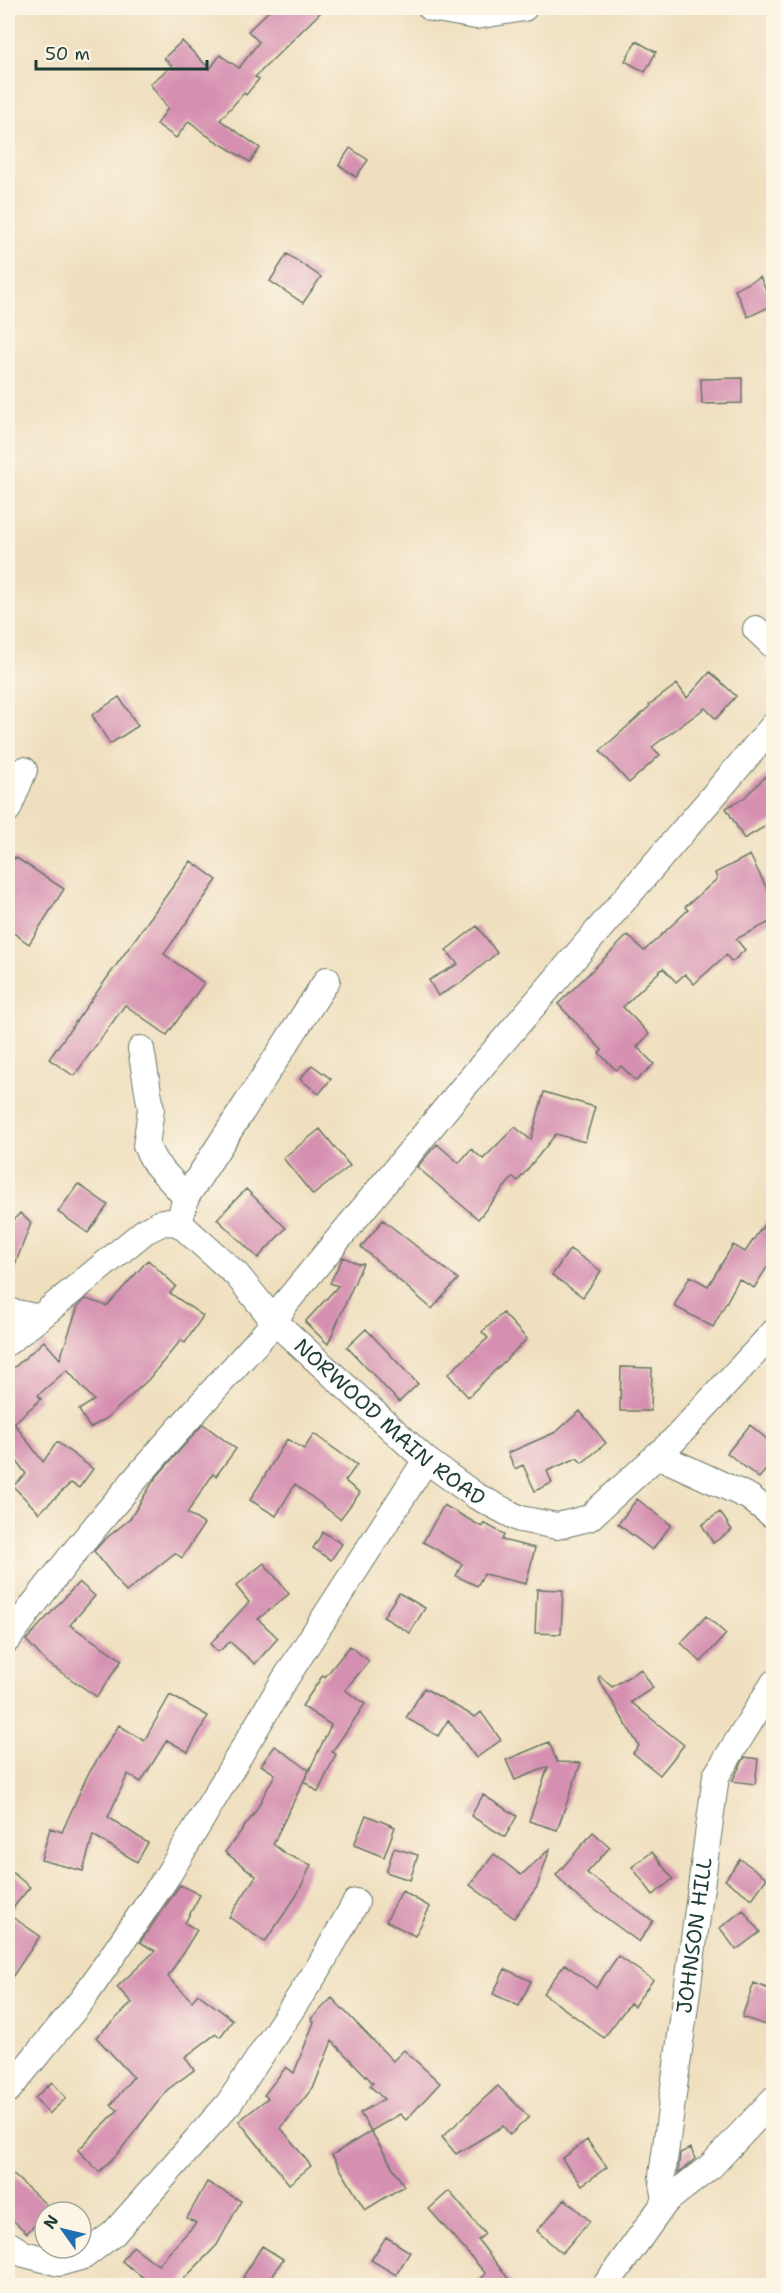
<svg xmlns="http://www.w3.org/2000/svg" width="781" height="2293" font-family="'Shantell Sans',sans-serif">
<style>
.building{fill:#d58fb0}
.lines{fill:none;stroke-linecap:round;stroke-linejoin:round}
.street-casing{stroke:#687665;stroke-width:28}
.street{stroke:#fff;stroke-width:26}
.labels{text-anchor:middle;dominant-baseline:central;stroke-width:5;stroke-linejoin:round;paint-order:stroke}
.street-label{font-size:21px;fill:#1f3d34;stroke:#fcf5e5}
</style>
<rect width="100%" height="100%" fill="#fcf5e5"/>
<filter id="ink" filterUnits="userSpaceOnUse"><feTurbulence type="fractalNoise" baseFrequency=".0167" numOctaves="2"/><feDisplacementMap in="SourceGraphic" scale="12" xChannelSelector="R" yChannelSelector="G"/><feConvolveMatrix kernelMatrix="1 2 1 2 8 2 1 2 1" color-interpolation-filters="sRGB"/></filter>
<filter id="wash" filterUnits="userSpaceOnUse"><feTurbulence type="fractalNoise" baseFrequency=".008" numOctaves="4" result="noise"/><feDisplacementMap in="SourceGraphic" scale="24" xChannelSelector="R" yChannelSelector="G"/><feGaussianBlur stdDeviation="1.35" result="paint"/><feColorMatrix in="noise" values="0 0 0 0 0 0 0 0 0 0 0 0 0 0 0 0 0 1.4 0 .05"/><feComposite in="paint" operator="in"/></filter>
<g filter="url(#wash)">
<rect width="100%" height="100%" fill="#efdfbf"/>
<g id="blocks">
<path class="building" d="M 272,8 L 325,8 L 255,77 L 259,79 L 246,95 L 244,93 L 220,120 L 260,148 L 250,162 L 206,135 L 189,121 L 176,138 L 157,124 L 168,108 L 150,84 L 172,66 L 164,58 L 182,41 L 210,69 L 220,55 L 239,68 L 259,42 L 248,31 Z
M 636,41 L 656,52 L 645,72 L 625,61 Z
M 350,148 L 368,160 L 356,177 L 339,165 Z
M 287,254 L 321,277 L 303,303 L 270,281 Z
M 760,277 L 773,305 L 748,317 L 735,290 Z
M 742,378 L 742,403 L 702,404 L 701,379 Z
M 710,672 L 736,696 L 716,719 L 705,708 L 652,747 L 660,755 L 629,783 L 600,751 L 650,706 L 649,705 L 677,684 L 687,698 Z
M 119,697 L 138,726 L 110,744 L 92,715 Z
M 774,768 L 774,821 L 744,839 L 726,808 L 744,798 Z
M 750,855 L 774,903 L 774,920 L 736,939 L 745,950 L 732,962 L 726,955 L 694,984 L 685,974 L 676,982 L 663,968 L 623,1007 L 649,1034 L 637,1047 L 654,1064 L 636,1081 L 621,1066 L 616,1070 L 599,1053 L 602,1050 L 558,1004 L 628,935 L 644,951 L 688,910 L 685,907 L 717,879 L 715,873 Z
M 15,857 L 64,889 L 29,944 L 8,929 L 8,868 Z
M 191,861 L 217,880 L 164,954 L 204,983 L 167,1035 L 125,1005 L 74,1076 L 49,1059 Z
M 477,926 L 497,953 L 461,983 L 438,996 L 429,980 L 458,964 L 446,950 Z
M 312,1065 L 331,1079 L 319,1094 L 300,1079 Z
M 544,1092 L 595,1107 L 585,1142 L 556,1134 L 518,1181 L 513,1177 L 478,1219 L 417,1167 L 437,1144 L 459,1163 L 471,1149 L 483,1159 L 515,1127 L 531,1140 Z
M 320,1129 L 350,1166 L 313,1195 L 283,1158 Z
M 78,1184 L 108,1205 L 88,1233 L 58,1212 Z
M 246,1189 L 286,1228 L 258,1258 L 217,1219 Z
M 774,1210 L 774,1256 L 754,1288 L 739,1279 L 713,1327 L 674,1306 L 690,1276 L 708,1286 L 733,1245 L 745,1252 Z
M 20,1213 L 31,1223 L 9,1280 L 8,1226 Z
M 383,1220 L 458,1279 L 432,1309 L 361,1247 Z
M 570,1249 L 601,1271 L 583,1297 L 552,1275 Z
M 343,1257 L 359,1264 L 363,1263 L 328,1344 L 305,1322 L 338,1286 L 330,1283 Z
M 148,1260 L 176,1286 L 170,1293 L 203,1316 L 185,1343 L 181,1340 L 148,1380 L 107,1418 L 90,1428 L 79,1410 L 94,1400 L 67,1370 L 38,1395 L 41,1399 L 14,1423 L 43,1462 L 57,1442 L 93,1469 L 79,1488 L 71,1483 L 39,1513 L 13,1486 L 26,1474 L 8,1449 L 8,1373 L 44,1341 L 60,1359 L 78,1306 L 86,1299 L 107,1306 Z
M 503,1313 L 527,1339 L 468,1397 L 448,1374 L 488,1338 L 482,1332 Z
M 366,1329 L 418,1384 L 399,1402 L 347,1347 Z
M 621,1367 L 652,1368 L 651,1411 L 620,1411 Z
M 580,1411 L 606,1443 L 582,1463 L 577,1458 L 547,1471 L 552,1483 L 535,1491 L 523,1465 L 515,1469 L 508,1453 L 556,1432 Z
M 203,1424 L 236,1449 L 216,1476 L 213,1474 L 187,1513 L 204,1524 L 182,1558 L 175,1553 L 126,1592 L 94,1551 L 104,1540 L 130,1519 L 154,1480 Z
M 750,1425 L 774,1445 L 774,1460 L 759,1478 L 727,1453 Z
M 314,1434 L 357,1465 L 345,1481 L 360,1493 L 340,1519 L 295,1484 L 276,1516 L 250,1500 L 287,1439 L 304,1449 Z
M 637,1499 L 671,1525 L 652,1550 L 618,1524 Z
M 444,1505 L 482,1527 L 484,1523 L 504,1534 L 502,1540 L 535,1548 L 526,1584 L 484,1574 L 477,1586 L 456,1576 L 462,1564 L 423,1542 Z
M 720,1512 L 732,1530 L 713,1543 L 702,1525 Z
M 323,1532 L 342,1544 L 331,1560 L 313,1548 Z
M 264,1563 L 289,1594 L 258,1619 L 278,1638 L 255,1664 L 230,1642 L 218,1652 L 210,1644 L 249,1602 L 236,1586 Z
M 79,1582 L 95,1596 L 70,1625 L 122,1660 L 97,1697 L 46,1662 L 26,1640 Z
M 537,1589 L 563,1590 L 561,1634 L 535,1633 Z
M 399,1593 L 425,1608 L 410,1633 L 383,1617 Z
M 706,1616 L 726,1634 L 701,1662 L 681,1643 Z
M 350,1646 L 369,1661 L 345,1690 L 365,1704 L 332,1752 L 336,1754 L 318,1792 L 304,1781 L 331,1725 L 302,1706 L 323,1675 L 325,1677 Z
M 641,1669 L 653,1688 L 631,1702 L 684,1745 L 660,1775 L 633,1753 L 639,1746 L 598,1678 L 600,1676 L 612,1687 Z
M 424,1688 L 475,1717 L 481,1712 L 501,1740 L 476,1758 L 448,1720 L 438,1736 L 406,1718 Z
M 170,1695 L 208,1716 L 188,1752 L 167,1740 L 141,1782 L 128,1774 L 108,1817 L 148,1843 L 137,1862 L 93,1835 L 83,1871 L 41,1860 L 50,1828 L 62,1832 L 87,1776 L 119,1725 L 144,1741 Z
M 549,1742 L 557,1762 L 581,1763 L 557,1830 L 529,1821 L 548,1767 L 515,1780 L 506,1760 Z
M 275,1746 L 309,1770 L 273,1844 L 286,1854 L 311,1865 L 297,1895 L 265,1942 L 229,1917 L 256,1876 L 225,1852 L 254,1814 L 275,1774 L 261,1765 Z
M 745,1757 L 758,1759 L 755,1784 L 732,1781 Z
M 483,1795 L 517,1816 L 505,1837 L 471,1816 Z
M 366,1815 L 395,1827 L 384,1857 L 354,1845 Z
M 593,1832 L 610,1847 L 587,1873 L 653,1921 L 639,1942 L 575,1895 L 556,1875 Z
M 394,1848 L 418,1855 L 410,1880 L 386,1872 Z
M 550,1849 L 537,1887 L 514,1918 L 470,1885 L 494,1854 L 521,1875 Z
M 652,1852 L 673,1879 L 653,1895 L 632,1867 Z
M 740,1859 L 767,1878 L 752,1899 L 725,1880 Z
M 8,1869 L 30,1887 L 8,1914 Z
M 180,1885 L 200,1895 L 185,1923 L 197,1930 L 168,1977 L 192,2001 L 198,1994 L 233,2020 L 220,2037 L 216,2034 L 185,2057 L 194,2070 L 167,2090 L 119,2152 L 99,2172 L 78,2150 L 118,2110 L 111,2105 L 133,2077 L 96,2037 L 132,2003 L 117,1987 L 155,1951 L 140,1942 Z
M 402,1891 L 430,1907 L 415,1936 L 386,1921 Z
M 743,1910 L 760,1932 L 736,1950 L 720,1928 Z
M 8,1914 L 40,1936 L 8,1983 Z
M 618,1956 L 653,1980 L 634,2006 L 630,2003 L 604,2038 L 543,1993 L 565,1964 L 596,1988 Z
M 505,1969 L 531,1981 L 519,2006 L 493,1994 Z
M 754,1983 L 774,1991 L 774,2028 L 742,2017 Z
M 332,1998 L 393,2061 L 404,2050 L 440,2083 L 406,2120 L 400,2114 L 371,2131 L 360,2113 L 384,2099 L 370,2086 L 373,2083 L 332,2041 L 314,2086 L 281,2128 L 311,2166 L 289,2184 L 239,2121 L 268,2098 L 264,2095 L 286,2067 L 294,2073 L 314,2022 L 311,2019 Z
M 52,2082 L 66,2098 L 49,2114 L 35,2098 Z
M 498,2086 L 529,2117 L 510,2135 L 503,2126 L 456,2154 L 442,2137 Z
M 371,2131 L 404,2186 L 365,2210 L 332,2155 Z
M 587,2140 L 607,2167 L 582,2185 L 562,2159 Z
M 691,2148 L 695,2159 L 678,2173 L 680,2153 Z
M 8,2170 L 50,2208 L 27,2233 L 8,2216 Z
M 207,2182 L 241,2201 L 217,2245 L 180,2283 L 183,2286 L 140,2286 L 145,2279 L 122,2261 L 133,2246 L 158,2265 L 196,2223 L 187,2218 Z
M 449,2191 L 485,2234 L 478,2240 L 514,2286 L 472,2286 L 486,2274 L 429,2209 Z
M 565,2199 L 590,2221 L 562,2253 L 537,2231 Z
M 386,2237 L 410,2252 L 396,2275 L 371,2260 Z
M 262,2246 L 283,2259 L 266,2286 L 257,2286 L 243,2277 Z"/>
</g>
</g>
<g filter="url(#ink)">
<use href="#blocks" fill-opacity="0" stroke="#687665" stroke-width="1.5"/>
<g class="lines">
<g class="street-casing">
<g id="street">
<path d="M 431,8 L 476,16 L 524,8"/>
<path d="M 756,629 L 774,646"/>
<path d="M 8,809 L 24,770"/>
<path d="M 141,1049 L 151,1109 L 146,1146 L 155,1163 L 186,1197"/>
<path d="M 179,1223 L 186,1197 L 327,980"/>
<path id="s1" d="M 8,1311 L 39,1318 L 145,1231 L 163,1222 L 179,1223 L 237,1275 L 275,1322 L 426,1460 L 476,1496 L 520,1519 L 557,1526 L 589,1518 L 674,1440 L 774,1332"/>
<path d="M 8,1342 L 39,1318"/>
<path d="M 657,1455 L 749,1497 L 774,1516"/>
<path d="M 8,1639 C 89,1527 182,1425 275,1322 L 284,1305 L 462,1089 L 774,725"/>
<path d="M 8,2090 L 82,2000 L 168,1875 L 285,1679 L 426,1460"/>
<path id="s2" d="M 666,2201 L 662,2176 L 716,1776 L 774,1683"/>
<path d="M 8,2244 L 24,2254 L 59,2263 L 84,2256 L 114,2233 L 229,2103 L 318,1969 L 356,1902"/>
<path d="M 605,2286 L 666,2201 L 711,2166 L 774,2099"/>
</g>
</g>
<use href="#street" class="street"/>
</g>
</g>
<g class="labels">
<g class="street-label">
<text stroke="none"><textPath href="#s1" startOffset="496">NORWOOD MAIN ROAD</textPath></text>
<text stroke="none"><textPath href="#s2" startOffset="268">JOHNSON HILL</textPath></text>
</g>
</g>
<rect width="781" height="2293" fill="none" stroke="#fcf5e5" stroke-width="30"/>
<g transform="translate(63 2230) rotate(304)"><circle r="28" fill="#fcf5e5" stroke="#a4ab9e" stroke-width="1.5"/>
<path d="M0-4.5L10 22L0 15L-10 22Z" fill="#1f6fb2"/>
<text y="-9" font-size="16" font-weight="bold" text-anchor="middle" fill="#1f3d34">N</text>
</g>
<path d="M36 60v9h171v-9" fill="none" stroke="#1f3d34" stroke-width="3"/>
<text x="45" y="60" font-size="18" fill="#1f3d34" stroke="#fcf5e5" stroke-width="4.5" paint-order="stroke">50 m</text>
</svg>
